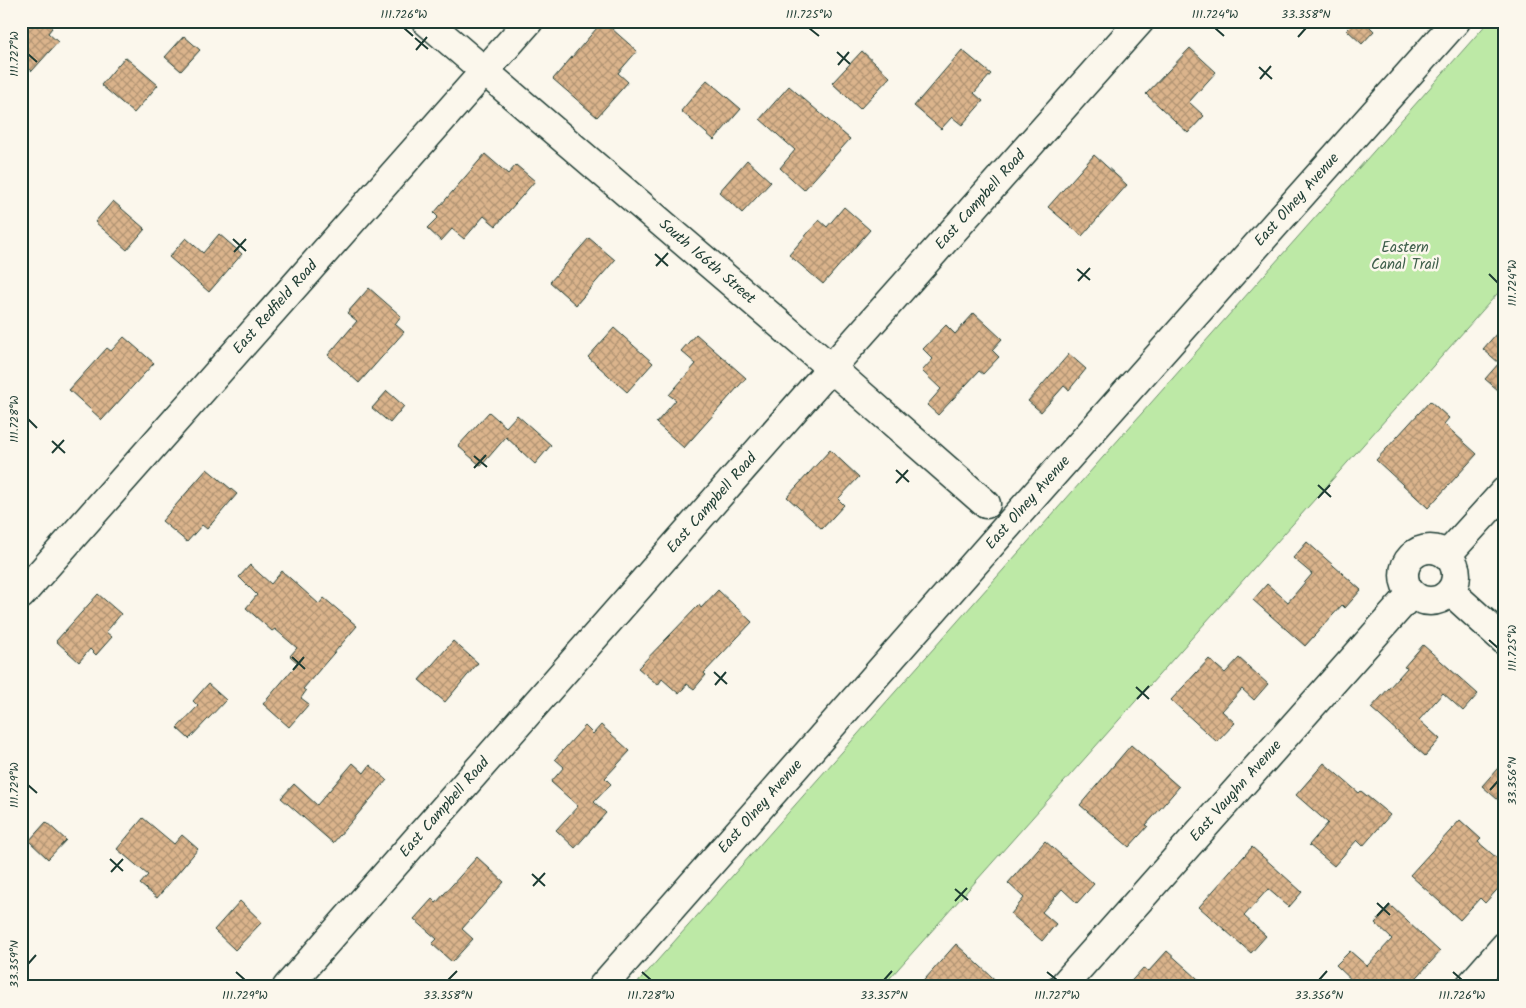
<svg xmlns="http://www.w3.org/2000/svg" width="1526" height="1008" font-family="Kalam,sans-serif">
<style>
.green{fill:#bde9a6;stroke:#6e936d}
.building{fill:url(#building-cross-hatch);stroke:#1f3d34}
.lines{fill:none;stroke-linecap:round;stroke-linejoin:round}
.minor-casing{stroke:#1f3d34;stroke-width:31}
.minor{stroke:#fbf7ec;stroke-width:28}
.ticks{fill:none;stroke:#1f3d34;stroke-width:2}
.labels{text-anchor:middle;dominant-baseline:central;stroke-width:5;stroke-linejoin:round;paint-order:stroke}
.street-label{font-size:15px;fill:#1f3d34;stroke:#fbf7ec}
.park-label{font-size:15px;fill:#3f5f4b;stroke:#fbf7ec}
.neatline{fill:none;stroke:#1f3d34;stroke-width:2}
.ticks-label{font-size:12px;text-anchor:middle;fill:#1f3d34}
</style>
<defs>
<pattern id="building-cross-hatch" width="8" height="8" patternUnits="userSpaceOnUse" patternTransform="scale(1.25)"><rect width="8" height="8" fill="#dbb48c"/><path d="M0 0l8 8M0 8l8-8" fill="none" stroke="#b19473"/></pattern>
</defs>
<rect width="100%" height="100%" fill="#fbf7ec"/>
<filter id="ink" filterUnits="userSpaceOnUse"><feTurbulence type="fractalNoise" baseFrequency=".02" numOctaves="2"/><feDisplacementMap in="SourceGraphic" scale="10" xChannelSelector="R" yChannelSelector="G"/><feConvolveMatrix kernelMatrix="1 2 1 2 8 2 1 2 1" color-interpolation-filters="sRGB"/></filter>
<g filter="url(#ink)">
<path class="green" d="M 1489,21 L 1505,21 L 1505,285 L 882,987 L 634,987 Z"/>
<path class="building" d="M 21,21 L 44,21 L 52,28 L 48,33 L 58,42 L 32,71 L 21,61 Z
M 603,21 L 637,51 L 618,73 L 628,82 L 597,117 L 553,79 Z
M 1356,21 L 1364,21 L 1374,31 L 1362,44 L 1347,30 Z
M 184,36 L 200,50 L 181,71 L 165,57 Z
M 1190,48 L 1216,72 L 1189,102 L 1204,116 L 1188,133 L 1146,94 Z
M 962,50 L 991,74 L 974,93 L 983,101 L 962,125 L 952,117 L 941,129 L 914,106 Z
M 862,51 L 890,77 L 860,109 L 832,83 Z
M 125,57 L 158,85 L 134,113 L 101,85 Z
M 707,80 L 741,109 L 714,140 L 681,111 Z
M 789,86 L 850,139 L 804,190 L 780,168 L 795,150 L 760,119 Z
M 485,154 L 508,174 L 516,165 L 535,181 L 496,226 L 484,216 L 464,239 L 452,229 L 441,241 L 427,228 L 438,217 L 434,213 Z
M 1094,155 L 1127,185 L 1082,236 L 1048,207 Z
M 747,160 L 771,182 L 742,213 L 719,192 Z
M 113,201 L 145,229 L 127,250 L 95,222 Z
M 844,207 L 870,230 L 823,284 L 789,255 L 819,220 L 827,227 Z
M 219,234 L 242,254 L 209,292 L 169,257 L 186,238 L 203,253 Z
M 589,238 L 615,260 L 576,305 L 550,282 Z
M 369,288 L 401,316 L 395,324 L 404,332 L 359,383 L 328,355 L 357,321 L 347,313 Z
M 974,313 L 1002,339 L 992,350 L 999,357 L 983,374 L 979,371 L 938,415 L 927,405 L 941,389 L 922,371 L 933,359 L 923,349 L 946,325 L 955,334 Z
M 1505,324 L 1505,396 L 1485,379 L 1499,363 L 1483,349 Z
M 614,328 L 653,363 L 627,392 L 588,357 Z
M 696,334 L 746,378 L 684,448 L 656,423 L 676,400 L 669,395 L 696,364 L 681,351 Z
M 124,337 L 154,363 L 102,420 L 69,390 L 107,348 L 111,351 Z
M 1069,354 L 1086,369 L 1069,390 L 1064,386 L 1041,412 L 1028,401 Z
M 387,391 L 404,406 L 390,423 L 372,408 Z
M 1430,401 L 1449,418 L 1444,424 L 1477,454 L 1428,508 L 1376,460 Z
M 489,412 L 506,427 L 517,415 L 551,445 L 535,464 L 506,437 L 481,466 L 458,446 Z
M 830,450 L 859,477 L 838,499 L 844,505 L 822,529 L 787,497 Z
M 207,469 L 237,494 L 207,529 L 202,525 L 187,542 L 162,521 Z
M 1307,542 L 1361,590 L 1345,608 L 1342,605 L 1305,646 L 1253,600 L 1267,584 L 1288,602 L 1312,574 L 1293,558 Z
M 250,565 L 271,584 L 282,571 L 319,604 L 324,598 L 357,626 L 303,689 L 306,691 L 301,698 L 309,704 L 289,727 L 263,704 L 298,663 L 290,656 L 297,648 L 275,629 L 272,631 L 246,608 L 257,595 L 239,577 Z
M 718,590 L 752,622 L 704,673 L 706,675 L 694,689 L 687,684 L 679,694 L 662,679 L 658,685 L 638,668 L 699,605 L 701,608 Z
M 98,594 L 121,614 L 106,632 L 112,637 L 96,655 L 90,649 L 79,662 L 56,641 Z
M 453,641 L 478,663 L 445,702 L 419,680 Z
M 1423,645 L 1478,694 L 1463,711 L 1443,693 L 1419,720 L 1440,739 L 1425,756 L 1371,708 L 1407,668 L 1404,667 Z
M 1239,658 L 1268,684 L 1254,700 L 1242,689 L 1222,711 L 1235,723 L 1217,742 L 1171,700 L 1209,659 L 1225,673 Z
M 208,684 L 226,700 L 189,739 L 177,728 L 198,706 L 193,701 Z
M 601,725 L 630,751 L 605,778 L 611,784 L 594,802 L 606,813 L 575,848 L 556,830 L 578,806 L 551,782 L 564,767 L 555,759 L 585,726 L 593,734 Z
M 1131,745 L 1179,787 L 1146,825 L 1148,826 L 1129,847 L 1080,805 Z
M 1505,760 L 1505,806 L 1482,786 Z
M 353,763 L 364,773 L 370,765 L 387,780 L 333,843 L 281,798 L 294,784 L 317,805 Z
M 1324,763 L 1359,793 L 1361,791 L 1390,815 L 1363,846 L 1357,840 L 1334,866 L 1309,845 L 1328,823 L 1296,795 Z
M 143,818 L 174,844 L 182,835 L 198,849 L 157,898 L 140,884 L 148,875 L 117,849 Z
M 1460,820 L 1481,839 L 1478,842 L 1505,865 L 1505,881 L 1485,903 L 1480,898 L 1460,920 L 1410,875 Z
M 46,822 L 66,840 L 48,859 L 29,841 Z
M 1045,841 L 1094,884 L 1077,903 L 1062,889 L 1042,912 L 1056,924 L 1042,941 L 1011,914 L 1024,898 L 1008,883 Z
M 1252,847 L 1302,892 L 1289,907 L 1268,889 L 1244,916 L 1266,936 L 1251,953 L 1199,907 Z
M 477,857 L 504,882 L 462,929 L 473,939 L 452,962 L 432,944 L 437,939 L 414,919 L 432,899 L 436,903 Z
M 240,901 L 262,922 L 235,950 L 214,930 Z
M 1391,906 L 1440,952 L 1408,987 L 1359,987 L 1336,965 L 1350,951 L 1367,966 L 1392,939 L 1375,923 Z
M 956,944 L 1003,987 L 918,987 Z
M 1167,951 L 1207,987 L 1126,987 L 1143,968 L 1148,972 Z"/>
<g class="lines">
<g class="minor-casing">
<g id="minor">
<path id="s1" d="M 426,21 L 831,368 L 986,504"/>
<circle cx="1430" cy="575" r="26"/>
<path d="M 1447,555 L 1505,491"/>
<path d="M 1451,592 L 1505,641"/>
<path id="s2" d="M 21,595 L 529,21"/>
<path id="s3" d="M 287,987 L 831,368 L 1140,21"/>
<path id="s4" d="M 602,987 L 1003,531 L 1456,21"/>
<path id="s5" d="M 1062,987 L 1411,594"/>
<path d="M 1469,987 L 1505,946"/>
</g>
</g>
<use href="#minor" class="minor"/>
</g>
</g>
<path class="ticks" d="M 404,28 L 413,36M 809,28 L 819,36M 1215,28 L 1224,36M 1298,37 L 1306,28M 415,38 L 428,49M 416,50 L 427,37M 837,52 L 850,64M 28,54 L 37,62M 838,65 L 849,52M 1259,67 L 1272,79M 1260,79 L 1271,66M 233,239 L 246,251M 234,252 L 246,239M 655,254 L 668,266M 656,266 L 668,253M 1077,269 L 1090,280M 1489,274 L 1498,283M 1078,281 L 1090,268M 28,419 L 37,428M 52,441 L 65,453M 52,453 L 64,440M 474,456 L 487,467M 474,468 L 486,455M 896,470 L 909,482M 896,483 L 908,470M 1318,485 L 1331,497M 1318,498 L 1330,485M 1489,640 L 1498,648M 292,657 L 305,669M 293,670 L 304,657M 714,672 L 727,684M 715,685 L 726,672M 1136,687 L 1149,699M 1137,699 L 1149,686M 28,785 L 37,793M 1490,790 L 1498,781M 110,859 L 123,871M 111,872 L 123,859M 532,874 L 545,886M 533,886 L 545,873M 955,889 L 968,900M 955,901 L 967,888M 1377,903 L 1390,915M 1377,916 L 1389,903M 28,964 L 36,955M 236,972 L 245,980M 642,972 L 651,980M 1047,972 L 1057,980M 1453,972 L 1462,980M 448,980 L 457,971M 884,980 L 892,971M 1319,980 L 1327,971"/>
<g class="labels">
<g class="street-label">
<text stroke="none"><textPath href="#s3" startOffset="1049">East Campbell Road</textPath></text>
<text stroke="none"><textPath href="#s4" startOffset="1050">East Olney Avenue</textPath></text>
<text stroke="none"><textPath href="#s1" startOffset="370">South 166th Street</textPath></text>
<text stroke="none"><textPath href="#s2" startOffset="384">East Redfield Road</textPath></text>
<text stroke="none"><textPath href="#s3" startOffset="644">East Campbell Road</textPath></text>
<text stroke="none"><textPath href="#s4" startOffset="645">East Olney Avenue</textPath></text>
<text stroke="none"><textPath href="#s5" startOffset="262">East Vaughn Avenue</textPath></text>
<text stroke="none"><textPath href="#s3" startOffset="239">East Campbell Road</textPath></text>
<text stroke="none"><textPath href="#s4" startOffset="240">East Olney Avenue</textPath></text>
</g>
<g class="park-label">
<text x="1405" y="248">Eastern<tspan x="1405" dy="17">Canal Trail</tspan></text>
</g>
</g>
<rect width="1526" height="1008" fill="none" stroke="#fbf7ec" stroke-width="55"/>
<rect x="28" y="28" width="1470" height="952" class="neatline"/>
<g class="ticks-label">
<text x="404" y="18">111.726°W</text>
<text x="809" y="18">111.725°W</text>
<text x="1215" y="18">111.724°W</text>
<text x="1306" y="18">33.358°N</text>
<text transform="translate(14 54) rotate(-90)" y="4">111.727°W</text>
<text transform="translate(1512 283) rotate(-90)" y="4">111.724°W</text>
<text transform="translate(14 419) rotate(-90)" y="4">111.728°W</text>
<text transform="translate(1512 648) rotate(-90)" y="4">111.725°W</text>
<text transform="translate(1512 781) rotate(-90)" y="4">33.356°N</text>
<text transform="translate(14 785) rotate(-90)" y="4">111.729°W</text>
<text transform="translate(14 964) rotate(-90)" y="4">33.359°N</text>
<text x="245" y="999">111.729°W</text>
<text x="448" y="999">33.358°N</text>
<text x="651" y="999">111.728°W</text>
<text x="884" y="999">33.357°N</text>
<text x="1057" y="999">111.727°W</text>
<text x="1319" y="999">33.356°N</text>
<text x="1462" y="999">111.726°W</text>
</g>
</svg>
